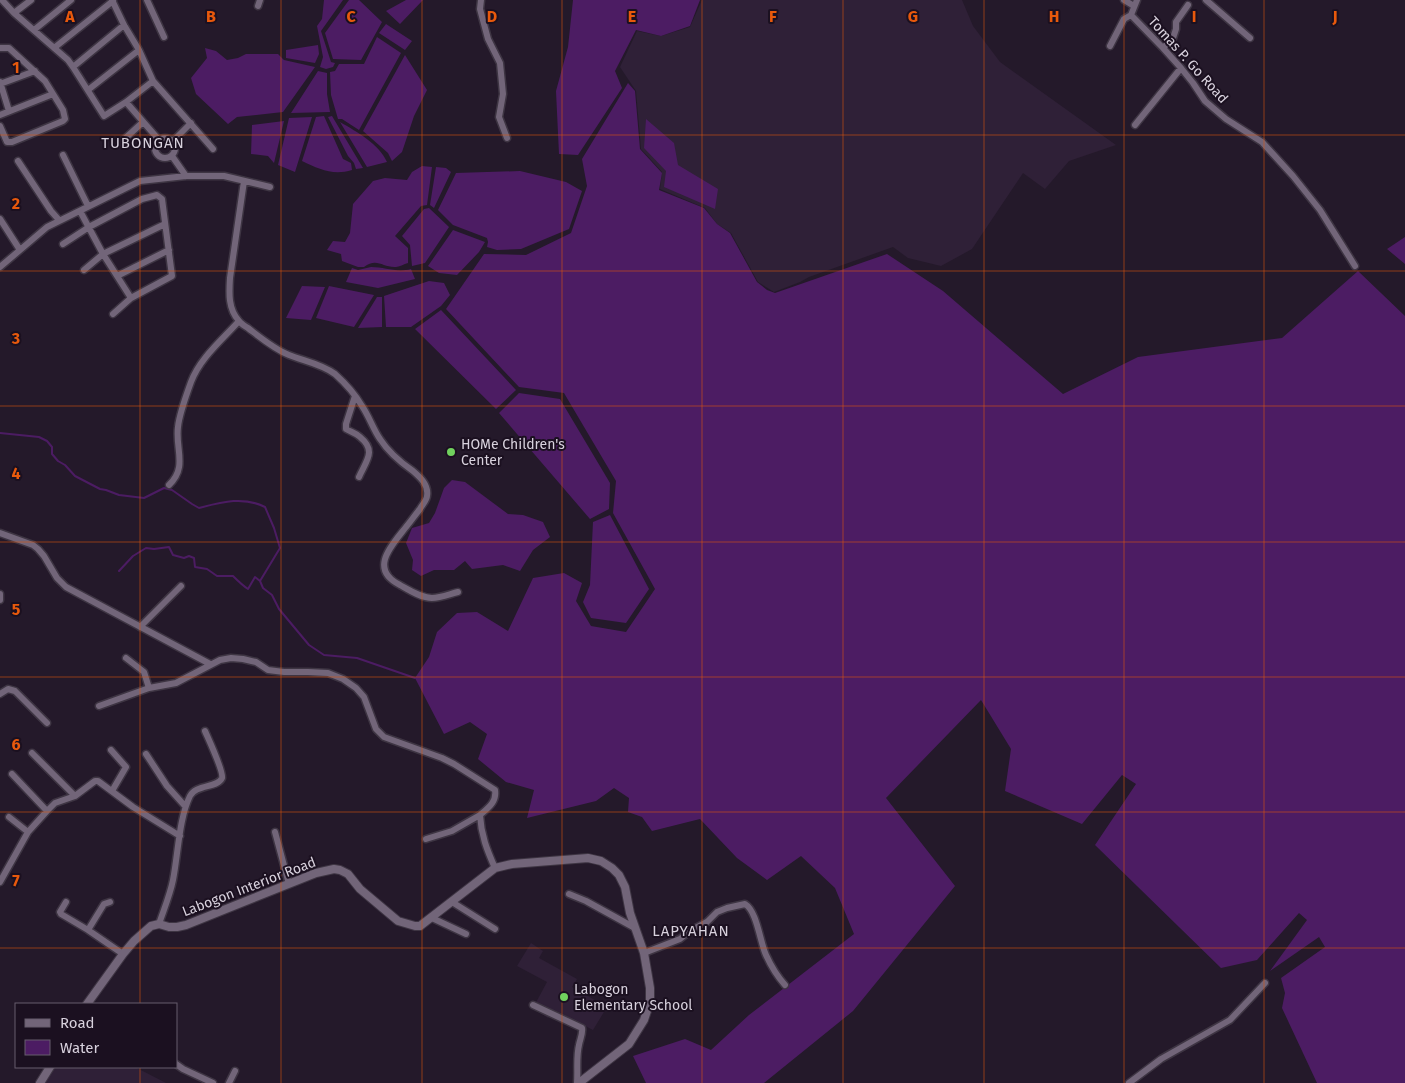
<svg xmlns="http://www.w3.org/2000/svg" width="1405" height="1083" font-family="'Fira Sans',sans-serif">
<style>
.built{fill:#2f2037}
.water{fill:#4c1c63}
.lines{fill:none;stroke-linecap:round;stroke-linejoin:round}
.stream{stroke:#4c1c63;stroke-width:2}
.minor-casing{stroke:#3e3543;stroke-width:9}
.tertiary-casing{stroke:#3e3543;stroke-width:10}
.minor{stroke:#726579;stroke-width:6}
.tertiary{stroke:#726579;stroke-width:8}
.grid{fill:none;stroke:#e8590c;stroke-width:1;stroke-opacity:0.55}
.poi-dot{fill:#71d25e;stroke:#1b1020;stroke-width:2}
.labels{text-anchor:middle;dominant-baseline:central;stroke-width:4;stroke-linejoin:round;paint-order:stroke}
.street-label{font-size:14px;fill:#d8d1dd;stroke:#1b1020}
.poi-label{font-size:14px;fill:#d8d1dd;stroke:#1b1020;text-anchor:start}
.neighbourhood-label{font-size:15px;letter-spacing:1px;fill:#d8d1dd;stroke:#1b1020}
.grid-label{font-size:16px;text-anchor:middle;font-weight:bold;fill:#e8590c;stroke:#1b1020;stroke-width:4;stroke-linejoin:round;paint-order:stroke}
</style>
<rect width="100%" height="100%" fill="#24192a"/>
<path class="built" d="M 702,0 L 962,0 L 973,26 L 1000,62 L 1116,145 L 1069,161 L 1045,189 L 1023,173 L 972,249 L 941,266 L 908,258 L 893,247 L 809,277 L 800,282 L 774,292 L 758,282 L 731,233 L 717,224 L 705,208 L 660,189 L 662,172 L 641,149 L 636,91 L 620,67 L 637,31 L 661,36 L 690,27 Z
M 531,943 L 543,951 L 539,958 L 577,979 L 572,987 L 607,1007 L 593,1030 L 554,1010 L 548,1018 L 533,1008 L 547,982 L 517,966 Z
M 53,1067 L 135,1067 L 166,1083 L 44,1083 Z"/>
<path class="water" d="M 324,0 L 343,0 L 321,31 L 331,62 L 335,63 L 333,67 L 326,69 L 320,67 L 323,57 L 317,26 L 322,19 Z
M 349,0 L 359,0 L 382,22 L 361,60 L 333,59 L 325,33 Z
M 406,0 L 423,0 L 400,24 L 386,11 Z
M 573,0 L 700,0 L 690,26 L 661,36 L 636,30 L 615,71 L 622,88 L 578,155 L 559,154 L 556,91 L 568,47 Z
M 386,24 L 412,41 L 405,50 L 379,33 Z
M 377,37 L 401,53 L 359,130 L 342,119 L 338,119 L 331,95 L 330,72 L 335,71 L 339,64 L 364,64 Z
M 318,45 L 319,54 L 315,63 L 286,58 L 286,50 Z
M 205,48 L 216,51 L 227,60 L 238,58 L 246,54 L 278,54 L 284,60 L 315,67 L 283,112 L 237,117 L 228,124 L 196,94 L 191,78 L 207,58 Z
M 405,55 L 427,90 L 414,116 L 402,152 L 392,161 L 388,153 L 363,131 Z
M 318,71 L 327,73 L 327,94 L 330,112 L 291,113 Z
M 628,83 L 635,91 L 640,149 L 662,173 L 659,190 L 704,208 L 717,224 L 730,233 L 757,282 L 767,290 L 775,293 L 887,254 L 943,291 L 1063,394 L 1138,357 L 1282,338 L 1358,271 L 1405,316 L 1405,1083 L 1317,1083 L 1282,1008 L 1285,993 L 1281,978 L 1325,947 L 1319,937 L 1270,971 L 1307,920 L 1299,913 L 1257,960 L 1221,968 L 1095,845 L 1136,784 L 1122,775 L 1082,824 L 1005,791 L 1011,749 L 981,700 L 886,798 L 955,886 L 853,1011 L 764,1083 L 646,1083 L 633,1056 L 685,1039 L 711,1050 L 749,1015 L 854,934 L 835,888 L 801,856 L 767,880 L 737,858 L 700,819 L 652,831 L 642,817 L 628,812 L 629,798 L 614,788 L 596,801 L 527,818 L 534,790 L 506,782 L 478,759 L 487,734 L 470,722 L 444,734 L 415,678 L 429,657 L 437,632 L 457,613 L 477,612 L 508,631 L 533,578 L 564,573 L 582,583 L 576,601 L 591,626 L 626,632 L 655,589 L 613,513 L 616,481 L 564,393 L 519,387 L 446,309 L 484,254 L 526,255 L 571,233 L 587,186 L 582,159 Z
M 324,116 L 343,159 L 351,163 L 352,170 C 333,176 319,169 302,161 L 316,117 Z
M 332,116 L 363,168 L 356,169 L 354,163 L 348,156 L 328,117 Z
M 312,117 L 295,172 L 278,165 L 289,118 Z
M 646,119 L 674,143 L 678,165 L 718,189 L 715,209 L 664,187 L 666,171 L 644,148 Z
M 284,121 L 274,163 L 268,156 L 251,154 L 252,125 Z
M 340,122 C 357,132 379,144 387,162 L 367,167 Z
M 422,166 L 432,167 L 427,205 L 421,206 L 395,236 L 408,248 L 408,263 C 404,264 399,267 396,267 C 383,268 377,257 364,267 L 358,267 L 342,261 L 341,254 L 327,250 L 333,241 L 345,242 L 350,233 L 353,204 L 373,181 L 385,178 L 407,180 L 412,172 Z
M 436,167 L 446,168 L 451,172 L 434,208 L 430,205 Z
M 520,171 L 566,182 L 582,191 L 569,229 L 521,249 L 497,250 L 487,247 L 488,242 L 487,238 L 453,225 L 438,210 L 456,173 Z
M 429,208 L 449,227 L 425,263 L 412,266 L 410,245 L 402,236 L 424,209 Z
M 453,230 L 485,242 L 479,252 L 457,275 L 439,273 L 428,266 Z
M 1405,237 L 1405,264 L 1387,249 Z
M 371,267 C 385,267 397,273 411,269 L 415,279 L 378,288 L 346,282 L 352,268 L 358,270 Z
M 429,281 L 444,283 L 450,295 L 441,306 L 411,327 L 386,327 L 384,296 Z
M 302,286 L 325,287 L 311,320 L 286,318 Z
M 329,286 L 374,295 L 354,327 L 316,318 Z
M 377,297 L 382,297 L 382,327 L 358,328 Z
M 441,310 L 516,390 L 496,409 L 415,329 Z
M 519,393 L 560,399 L 610,483 L 609,509 L 590,519 L 499,413 Z
M 452,480 L 465,482 L 508,514 L 523,515 L 543,522 L 550,537 L 533,550 L 520,571 L 503,565 L 472,569 L 465,561 L 454,570 L 434,570 L 421,576 L 412,570 L 413,560 L 406,543 L 412,528 L 429,523 L 435,513 L 444,488 Z
M 610,515 L 649,589 L 626,623 L 591,618 L 583,602 L 590,585 L 593,522 Z"/>
<g class="lines">
<path class="stream" d="M 0,433 L 39,437 L 47,441 L 52,447 L 52,454 L 58,461 L 65,465 L 75,476 L 100,489 L 106,490 L 119,495 L 144,498 L 164,488 L 172,490 L 192,504 L 199,508 C 222,502 243,496 265,507 L 274,528 L 280,548 L 260,581 L 263,588 L 272,595 L 279,609 L 309,645 L 324,655 L 357,658 L 415,678
M 119,571 L 133,556 L 146,548 L 154,549 L 169,547 L 173,555 L 184,558 L 189,556 L 194,558 L 195,567 L 207,569 L 217,576 L 233,576 C 238,581 242,585 248,589 L 255,577 L 260,581"/>
<g class="minor-casing">
<path id="minor" d="M 2,0 L 14,13 L 68,60 L 73,67 L 104,116 L 126,102 L 153,81
M 112,0 L 124,25 L 139,50 L 153,81 L 213,149
M 147,0 L 164,37
M 481,0 L 480,9 L 488,39 L 500,63 L 503,94 L 499,117 L 507,138
M 1124,0 L 1134,6
M 1206,0 L 1250,38
M 258,6 L 260,0
M 14,13 L 31,0
M 1131,15 L 1163,48 L 1181,68 L 1193,83 L 1205,101 L 1226,119 L 1262,142 L 1293,176 L 1320,210 L 1355,266
M 1131,15 L 1137,0
M 34,30 L 71,0
M 1110,46 L 1124,19 L 1131,15
M 0,48 L 9,48 L 45,81 L 63,110 L 65,119 L 63,121 L 12,142 L 7,142 L 0,126
M 54,48 L 113,1
M 1163,48 L 1173,38 L 1176,29 L 1176,22 L 1188,5
M 73,67 L 124,25
M 0,82 L 9,111
M 0,84 L 35,71
M 88,90 L 139,50
M 126,102 L 159,140
M 0,115 L 53,94
M 1135,125 L 1181,68
M155 148a10 10 0 1 1 20 0a10 10 0 1 1-20 0Z
M 173,141 L 191,123
M 120,143 L 143,122
M 63,155 L 88,206
M 172,156 L 186,176
M 18,161 L 51,211 L 59,220
M 244,181 L 230,278 C 229,293 228,309 239,321 C 241,324 245,326 248,328 C 261,338 274,349 289,355 C 304,361 322,364 335,374 C 345,383 355,394 362,406 C 369,416 373,429 380,439 C 389,453 400,462 413,471 C 420,477 429,485 427,496 C 427,500 422,505 420,509 C 415,515 411,521 406,527 C 392,545 368,569 400,585 C 409,590 421,598 432,598 C 440,598 450,594 458,592
M 80,211 L 103,254 L 131,298
M 0,219 L 20,250
M 63,244 L 89,227 L 142,199 L 157,195 L 162,199 L 172,276 L 131,298 L 113,314
M 0,267 L 47,227 L 140,181 L 186,176 L 224,176 L 270,187
M 84,270 L 103,254 L 165,224
M 117,276 L 169,250
M 355,396 L 346,424 L 346,429 C 351,432 356,433 360,437 C 377,451 366,461 359,477
M 169,485 C 188,467 175,449 178,427 C 179,416 187,393 191,382 C 200,358 222,340 239,321
M 0,533 L 33,545 L 38,549 L 44,556 L 57,578 L 66,587 L 210,664
M 0,594 L 0,600
M 140,627 L 181,586
M 126,658 L 144,672 L 149,688
M 0,694 L 8,689 L 15,691 L 47,723
M 99,706 L 149,688 L 176,683 L 220,660 L 231,658 L 243,659 L 256,662 L 268,670 L 284,672 L 308,672 L 328,673 L 343,679 L 356,688 L 364,697 L 376,729 L 384,737 L 442,758 L 454,764 L 495,790 C 497,802 488,808 480,815 C 481,835 487,850 495,868
M 111,750 L 126,767 L 112,791
M 32,753 L 75,796
M 146,754 L 167,786 L 185,806
M 12,774 L 47,811
M 9,817 L 28,832
M 275,832 L 289,884
M 426,839 L 452,831 L 480,815
M 0,882 L 28,832 L 47,811 L 55,803 L 75,796 L 95,781 L 98,781 L 133,807 L 180,836
M 569,894 L 586,901 L 635,928
M 66,902 L 60,912 L 61,914 L 88,930
M 110,902 L 104,904 L 88,930 L 123,954
M 452,902 L 495,929
M 432,918 L 466,934
M 159,924 C 164,909 170,895 173,880 C 178,855 179,818 190,796 C 196,784 218,788 222,778 C 224,772 208,738 205,731
M 644,953 L 680,939 L 690,931 L 707,922 L 717,912 L 727,908 L 745,904 C 757,911 760,942 766,955 C 771,966 777,976 785,985
M 533,1005 L 582,1028 C 583,1034 580,1039 579,1045 C 576,1057 578,1070 577,1083
M 176,1064 L 183,1069 L 213,1083
M 229,1083 L 235,1071
M 1129,1083 L 1161,1059 L 1230,1020 L 1265,983"/>
</g>
<g class="tertiary-casing">
<path id="tertiary" d="M 87,1004 L 123,954 L 134,941 L 151,926 L 159,924 L 169,927 L 177,927 L 186,925 L 316,873 L 334,869 L 340,870 L 348,874 L 360,889 L 398,921 L 415,926 L 420,926 L 495,868 L 512,864 L 588,858 L 601,861 L 612,868 L 619,875 L 625,887 L 630,913 L 644,953 L 650,988 L 650,1002 L 644,1020 L 629,1044 L 579,1083
M 40,1083 L 50,1067"/>
</g>
<use href="#minor" class="minor"/>
<use href="#tertiary" class="tertiary"/>
</g>
<path class="grid" d="M 140,0 L 140,1004M 281,0 L 281,1083M 422,0 L 422,1083M 562,0 L 562,1083M 702,0 L 702,1083M 843,0 L 843,1083M 984,0 L 984,1083M 1124,0 L 1124,1083M 1264,0 L 1264,1083M 0,135 L 1405,135M 0,271 L 1405,271M 0,406 L 1405,406M 0,542 L 1405,542M 0,677 L 1405,677M 0,812 L 1405,812M 0,948 L 1405,948M 140,1067 L 140,1083"/>
<g class="poi-dot">
<circle cx="451" cy="452" r="5"/>
<circle cx="564" cy="997" r="5"/>
</g>
<g class="labels">
<g class="street-label">
<text transform="translate(1188 60) rotate(48)">Tomas P. Go Road</text>
<text transform="translate(249 887) rotate(-21)">Labogon Interior Road</text>
</g>
<g class="poi-label">
<text x="461" y="444">HOMe Children's<tspan x="461" dy="16">Center</tspan></text>
<text x="574" y="989">Labogon<tspan x="574" dy="16">Elementary School</tspan></text>
</g>
<g class="neighbourhood-label">
<text x="143" y="143">TUBONGAN</text>
<text x="691" y="931">LAPYAHAN</text>
</g>
</g>
<g class="grid-label">
<text x="70" y="22">A</text>
<text x="211" y="22">B</text>
<text x="351" y="22">C</text>
<text x="492" y="22">D</text>
<text x="632" y="22">E</text>
<text x="773" y="22">F</text>
<text x="913" y="22">G</text>
<text x="1054" y="22">H</text>
<text x="1194" y="22">I</text>
<text x="1335" y="22">J</text>
<text x="16" y="73">1</text>
<text x="16" y="209">2</text>
<text x="16" y="344">3</text>
<text x="16" y="479">4</text>
<text x="16" y="615">5</text>
<text x="16" y="750">6</text>
<text x="16" y="886">7</text>
</g>
<rect x="15" y="1003" width="162" height="65" fill="#1b1020" stroke="#675d6c"/>
<rect x="25" y="1019" width="25" height="8" fill="#726579" stroke="#675d6c"/>
<text x="60" y="1028" font-size="15" fill="#d8d1dd">Road</text>
<rect x="25" y="1040" width="25" height="15" fill="#4c1c63" stroke="#675d6c"/>
<text x="60" y="1053" font-size="15" fill="#d8d1dd">Water</text>
</svg>
